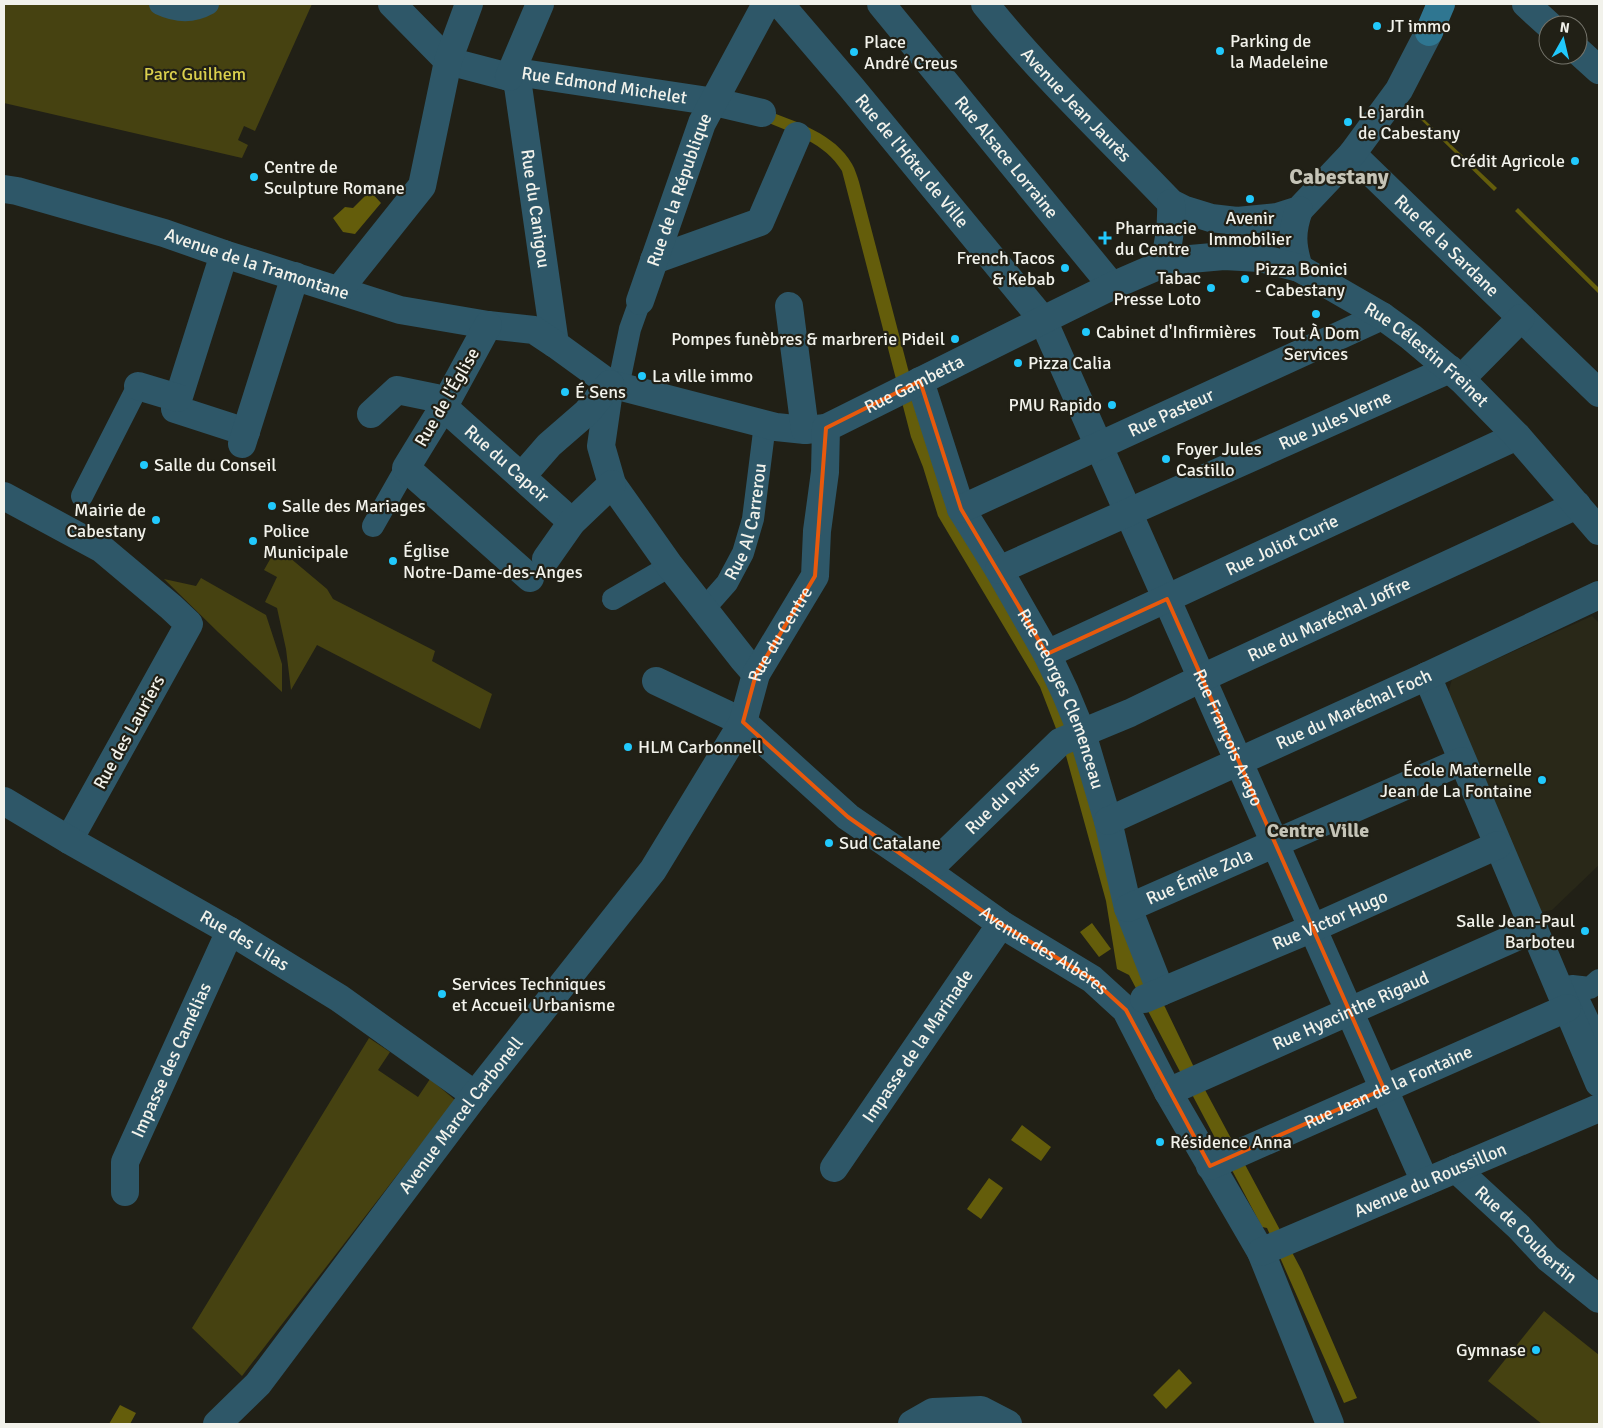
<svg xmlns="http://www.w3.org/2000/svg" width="1603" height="1428" font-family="Signika,sans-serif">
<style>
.built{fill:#292818}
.green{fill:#464211}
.water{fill:#645d0b}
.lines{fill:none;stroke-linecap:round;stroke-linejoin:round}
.pedestrian{stroke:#2e5768;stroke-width:22}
.minor{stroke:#2e5768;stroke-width:28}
.tertiary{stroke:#2e5768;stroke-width:28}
.secondary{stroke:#2f7691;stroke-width:28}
.marked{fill:none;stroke:#e8590c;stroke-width:4;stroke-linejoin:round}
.poi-dot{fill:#21c9fd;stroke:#212016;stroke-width:2}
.labels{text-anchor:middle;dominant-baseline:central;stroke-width:4.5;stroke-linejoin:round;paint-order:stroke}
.poi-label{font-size:18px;fill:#f2f2eb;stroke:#212016;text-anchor:start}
.park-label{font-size:18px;fill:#dbd04d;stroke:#212016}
.street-label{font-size:18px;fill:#f2f2eb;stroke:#212016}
.quarter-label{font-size:20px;font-weight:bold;fill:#c5c4b7;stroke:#212016}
.district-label{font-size:22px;font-weight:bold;fill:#c5c4b7;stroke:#212016}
</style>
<rect width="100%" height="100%" fill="#212016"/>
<path class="built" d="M 1592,616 L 1599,623 L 1599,865 L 1552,910 L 1541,912 L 1448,694 L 1452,679 Z"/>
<path class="green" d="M 4,4 L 312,4 L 255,131 L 244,126 L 238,140 L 248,145 L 242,158 L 4,103 Z
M 277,547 L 327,589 L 333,599 L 435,651 L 432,661 L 492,694 L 480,729 L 317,645 L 291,690 L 286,649 L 277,608 L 265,602 L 277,577 L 264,570 Z
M 201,578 L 266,615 L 282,664 L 282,692 L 218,632 L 164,579 L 196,586 Z
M 369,1038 L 390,1052 L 378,1070 L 418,1097 L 430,1079 L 455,1100 L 242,1376 L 192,1328 Z
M 1544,1311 L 1599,1355 L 1599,1424 L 1542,1424 L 1488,1381 Z"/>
<path class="water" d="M 1412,108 L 1497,188 L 1494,191 L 1411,110 Z
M 768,111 C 797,122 835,134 852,164 C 855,169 857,176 859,182 L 908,369 L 927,432 L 1053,679 L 1140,971 L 1165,1007 L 1204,1088 L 1302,1271 L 1357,1398 L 1344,1403 L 1267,1228 L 1262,1227 L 1129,975 L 1117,969 L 1106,901 L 1065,752 L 1040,687 L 938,516 L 923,467 L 911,437 L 842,171 C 825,143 793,133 764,121 Z
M 370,191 L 381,203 L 355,234 L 343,232 L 333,218 L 345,207 L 353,208 Z
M 1518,208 L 1599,288 L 1599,294 L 1515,211 Z
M 1092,923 L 1111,949 L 1099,957 L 1080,932 Z
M 1022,1125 L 1051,1147 L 1041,1161 L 1011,1140 Z
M 989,1178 L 1003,1188 L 981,1219 L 967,1209 Z
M 1179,1369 L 1192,1383 L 1166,1409 L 1153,1395 Z
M 120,1405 L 136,1413 L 130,1424 L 109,1424 Z"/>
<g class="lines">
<g class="pedestrian">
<path d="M 160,4 C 177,12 192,13 208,4"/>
<path d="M 618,387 L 630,329 L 640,301"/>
<path d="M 82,496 L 138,386"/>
<path d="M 373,526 L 406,468"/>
<path d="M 613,599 L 670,566"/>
<path id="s1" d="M 704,609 L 727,583 L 743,553 L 753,519 L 765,424"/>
<path d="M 1599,980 L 1590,988 L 1572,986 L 1599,1043"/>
</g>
<g class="minor">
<path d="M 392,4 L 448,61"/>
<path id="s2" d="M 780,4 L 851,87 L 1043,320 L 1425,1182"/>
<path id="s3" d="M 881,4 L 1112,286"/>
<path d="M 1526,4 L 1549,25"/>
<path d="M 1578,51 L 1599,70"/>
<path id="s4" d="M 448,61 L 509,77 L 516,72 L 715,102 L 762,113"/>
<path id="s5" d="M 516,72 L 555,344"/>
<path d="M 509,77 L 540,4"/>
<path id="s6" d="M 1352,154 L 1599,393"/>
<path id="s7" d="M 4,189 L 17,191 L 164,233 L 224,254 L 400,310 L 488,325 L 534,330 L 555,344 L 610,384 L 776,427 L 805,430 L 826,428"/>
<path d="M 224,254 L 175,409 L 246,432"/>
<path d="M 654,260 L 760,222 L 797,136"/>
<path d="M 339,290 L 422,186 L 448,61 L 469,4"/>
<path id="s8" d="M 640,301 L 702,123 L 766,4"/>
<path d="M 789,306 L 805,430"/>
<path d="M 488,325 L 444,406 L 406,468 L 530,578"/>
<path d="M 1461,379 L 1521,318"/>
<path id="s9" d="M 920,381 L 961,509 L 999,570 L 1047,654 L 1065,692 L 1082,733 L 1108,821 L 1128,908 L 1161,992"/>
<path d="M 610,384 L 601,446 L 612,484 L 670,566 L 743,659 L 756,674"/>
<path d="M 138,386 L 178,398"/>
<path id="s10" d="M 371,414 L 397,390 L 436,398 L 448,411 L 572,522"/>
<path d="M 242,444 L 295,276"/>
<path d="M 522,476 L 549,445 L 587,412 L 610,384"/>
<path d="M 4,496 L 102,549 L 171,607 L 189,624 L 69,840"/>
<path id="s11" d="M 961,509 L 1382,316"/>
<path d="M 546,559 L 572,522 L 612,484"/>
<path id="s12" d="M 999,570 L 1450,369"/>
<path id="s13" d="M 1047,654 L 1517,436"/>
<path d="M 1427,676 L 1599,1083"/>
<path id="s14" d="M 656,681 L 743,722 L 848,817 L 927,871 L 1001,924 L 1092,979 L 1126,1010 L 1168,1092 L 1261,1252 L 1330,1424"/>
<path id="s15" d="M 4,801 L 69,840 L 230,931 L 339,998 L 475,1095"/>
<path id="s16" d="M 1108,821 L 1427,676 L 1599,595"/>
<path id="s17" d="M 927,871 L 1060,742 L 1130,713 L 1202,678 L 1577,505"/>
<path id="s18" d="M 1128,908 L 1462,761"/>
<path id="s19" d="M 1144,999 L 1313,928 L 1498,845"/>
<path id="s20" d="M 1168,1092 L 1534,929"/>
<path id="s21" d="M 1210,1166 L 1567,1008"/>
<path id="s22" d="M 834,1168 L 1001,924"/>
<path id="s23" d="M 1456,1169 L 1519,1227 L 1548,1258 L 1599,1299"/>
<path id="s24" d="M 125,1192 L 125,1162 L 230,931"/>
<path id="s25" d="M 1261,1252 L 1599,1108"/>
<path d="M 912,1424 L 933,1412 L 981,1410 L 1008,1424"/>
</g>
<g class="tertiary">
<path id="s26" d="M 985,4 C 1042,75 1108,137 1171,203 L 1185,210 L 1211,218 L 1237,221 L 1277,217 L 1299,210 L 1352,154 L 1399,90 L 1429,32"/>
<path d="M 1163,264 C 1169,244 1172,225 1171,203"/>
<path d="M 1299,268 C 1292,246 1291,232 1299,210"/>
<path id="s27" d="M 217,1424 L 258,1384 L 475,1095 L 653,870 L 743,722 L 756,674 L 815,576 L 817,531 L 825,472 L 826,428 L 1043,320 L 1112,286 L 1163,264 L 1179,260 L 1224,256 L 1260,258 L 1299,268 L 1382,316 L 1411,337 L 1461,379 L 1517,436 L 1599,531"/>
</g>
<path class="secondary" d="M 1429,32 L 1441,4"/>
</g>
<path class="marked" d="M 920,381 L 961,509 L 1047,654 L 1167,599 L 1384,1089 L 1210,1166 L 1126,1010 L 1092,979 L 1001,924 L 848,817 L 743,722 L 756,674 L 815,576 L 826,428 Z"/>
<g class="poi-dot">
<circle cx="1377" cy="26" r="5"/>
<circle cx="1220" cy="51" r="5"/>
<circle cx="854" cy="52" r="5"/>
<circle cx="1348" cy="122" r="5"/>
<circle cx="1575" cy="161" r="5"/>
<circle cx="254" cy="177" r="5"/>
<circle cx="1250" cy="199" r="5"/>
<path d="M1102.5 230.5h5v5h5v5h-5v5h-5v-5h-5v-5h5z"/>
<circle cx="1065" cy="268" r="5"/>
<circle cx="1245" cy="279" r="5"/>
<circle cx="1211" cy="288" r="5"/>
<circle cx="1316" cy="314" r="5"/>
<circle cx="1086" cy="332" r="5"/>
<circle cx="955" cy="339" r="5"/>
<circle cx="1018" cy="363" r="5"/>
<circle cx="642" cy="376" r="5"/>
<circle cx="565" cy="392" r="5"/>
<circle cx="1112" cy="405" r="5"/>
<circle cx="1166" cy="459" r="5"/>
<circle cx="144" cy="465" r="5"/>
<circle cx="272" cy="506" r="5"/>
<circle cx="156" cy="520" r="5"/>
<circle cx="253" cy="541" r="5"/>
<circle cx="393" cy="561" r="5"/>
<circle cx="628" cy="747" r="5"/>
<circle cx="1542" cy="780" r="5"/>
<circle cx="829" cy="843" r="5"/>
<circle cx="1585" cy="931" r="5"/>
<circle cx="442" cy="994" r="5"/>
<circle cx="1160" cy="1142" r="5"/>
<circle cx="1536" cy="1350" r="5"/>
</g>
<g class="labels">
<g class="poi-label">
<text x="1387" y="26">JT immo</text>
<text x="1230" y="41">Parking de<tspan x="1230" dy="21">la Madeleine</tspan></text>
<text x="864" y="42">Place<tspan x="864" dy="21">André Creus</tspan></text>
<text x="1358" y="112">Le jardin<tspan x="1358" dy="21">de Cabestany</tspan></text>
<text x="1565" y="161" text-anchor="end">Crédit Agricole</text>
<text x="264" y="167">Centre de<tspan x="264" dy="21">Sculpture Romane</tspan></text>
<text x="1250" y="218" text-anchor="middle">Avenir<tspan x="1250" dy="21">Immobilier</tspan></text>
<text x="1115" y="228">Pharmacie<tspan x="1115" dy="21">du Centre</tspan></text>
<text x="1055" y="258" text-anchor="end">French Tacos<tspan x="1055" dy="21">&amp; Kebab</tspan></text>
<text x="1255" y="269">Pizza Bonici<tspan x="1255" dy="21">- Cabestany</tspan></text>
<text x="1201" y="278" text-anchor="end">Tabac<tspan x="1201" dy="21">Presse Loto</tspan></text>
<text x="1096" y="332">Cabinet d'Infirmières</text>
<text x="1316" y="333" text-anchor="middle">Tout À Dom<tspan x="1316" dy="21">Services</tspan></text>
<text x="945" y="339" text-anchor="end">Pompes funèbres &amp; marbrerie Pideil</text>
<text x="1028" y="363">Pizza Calia</text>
<text x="652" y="376">La ville immo</text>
<text x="575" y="392">É Sens</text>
<text x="1102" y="405" text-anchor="end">PMU Rapido</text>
<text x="1176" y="449">Foyer Jules<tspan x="1176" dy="21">Castillo</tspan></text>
<text x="154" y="465">Salle du Conseil</text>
<text x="282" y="506">Salle des Mariages</text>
<text x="146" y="510" text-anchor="end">Mairie de<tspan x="146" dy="21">Cabestany</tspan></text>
<text x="263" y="531">Police<tspan x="263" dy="21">Municipale</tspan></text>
<text x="403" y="551">Église<tspan x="403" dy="21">Notre-Dame-des-Anges</tspan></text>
<text x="638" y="747">HLM Carbonnell</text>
<text x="1532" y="770" text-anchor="end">École Maternelle<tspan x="1532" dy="21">Jean de La Fontaine</tspan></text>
<text x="839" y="843">Sud Catalane</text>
<text x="1575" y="921" text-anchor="end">Salle Jean-Paul<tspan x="1575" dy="21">Barboteu</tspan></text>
<text x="452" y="984">Services Techniques<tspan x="452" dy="21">et Accueil Urbanisme</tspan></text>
<text x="1170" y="1142">Résidence Anna</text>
<text x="1526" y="1350" text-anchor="end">Gymnase</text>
</g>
<g class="park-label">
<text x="195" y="74">Parc Guilhem</text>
</g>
<g class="street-label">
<text stroke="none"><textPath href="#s4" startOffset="161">Rue Edmond Michelet</textPath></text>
<text stroke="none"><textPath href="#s26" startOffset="136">Avenue Jean Jaurès</textPath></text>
<text stroke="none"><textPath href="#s3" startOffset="198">Rue Alsace Lorraine</textPath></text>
<text stroke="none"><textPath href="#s2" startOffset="205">Rue de l'Hôtel de Ville</textPath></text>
<text stroke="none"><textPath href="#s8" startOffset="118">Rue de la République</textPath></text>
<text stroke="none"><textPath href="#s5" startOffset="138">Rue du Canigou</textPath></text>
<text stroke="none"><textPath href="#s6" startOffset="132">Rue de la Sardane</textPath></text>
<text stroke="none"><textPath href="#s7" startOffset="264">Avenue de la Tramontane</textPath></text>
<text stroke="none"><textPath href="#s27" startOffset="1859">Rue Célestin Freinet</textPath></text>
<text stroke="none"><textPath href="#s27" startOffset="1290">Rue Gambetta</textPath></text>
<text transform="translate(447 397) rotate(-60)">Rue de l'Église</text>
<text stroke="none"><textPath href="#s11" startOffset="231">Rue Pasteur</textPath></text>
<text stroke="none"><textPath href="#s12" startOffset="368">Rue Jules Verne</textPath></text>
<text stroke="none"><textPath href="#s10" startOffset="172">Rue du Capcir</textPath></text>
<text stroke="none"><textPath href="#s1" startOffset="100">Rue Al Carrerou</textPath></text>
<text stroke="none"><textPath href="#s13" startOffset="259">Rue Joliot Curie</textPath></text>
<text stroke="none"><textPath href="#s17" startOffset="481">Rue du Maréchal Joffre</textPath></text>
<text stroke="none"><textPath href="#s27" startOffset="975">Rue du Centre</textPath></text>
<text stroke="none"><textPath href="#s9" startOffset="350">Rue Georges Clemenceau</textPath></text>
<text stroke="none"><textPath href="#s16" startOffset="270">Rue du Maréchal Foch</textPath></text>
<text transform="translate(129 732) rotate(-61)">Rue des Lauriers</text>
<text stroke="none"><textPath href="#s2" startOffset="868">Rue François Arago</textPath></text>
<text stroke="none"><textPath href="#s17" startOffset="105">Rue du Puits</textPath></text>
<text stroke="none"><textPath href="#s18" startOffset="78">Rue Émile Zola</textPath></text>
<text stroke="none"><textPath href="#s19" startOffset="202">Rue Victor Hugo</textPath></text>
<text stroke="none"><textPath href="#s15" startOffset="278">Rue des Lilas</textPath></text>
<text stroke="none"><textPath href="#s14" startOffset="475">Avenue des Albères</textPath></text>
<text stroke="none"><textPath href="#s20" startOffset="200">Rue Hyacinthe Rigaud</textPath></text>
<text stroke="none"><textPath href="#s22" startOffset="148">Impasse de la Marinade</textPath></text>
<text stroke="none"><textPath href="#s24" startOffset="142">Impasse des Camélias</textPath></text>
<text stroke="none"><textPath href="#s21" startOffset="195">Rue Jean de la Fontaine</textPath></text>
<text stroke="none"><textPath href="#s27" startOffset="394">Avenue Marcel Carbonell</textPath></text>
<text stroke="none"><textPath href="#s25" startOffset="184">Avenue du Roussillon</textPath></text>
<text stroke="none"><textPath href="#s23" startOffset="96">Rue de Coubertin</textPath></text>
</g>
<g class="quarter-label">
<text x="1318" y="830">Centre Ville</text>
</g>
<g class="district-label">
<text x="1339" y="176">Cabestany</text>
</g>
</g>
<rect width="1603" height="1428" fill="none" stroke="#f2f2eb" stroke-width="10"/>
<g transform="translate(1563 40) rotate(8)"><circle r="24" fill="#212016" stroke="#75746b"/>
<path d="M0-4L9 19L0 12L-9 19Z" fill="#21c9fd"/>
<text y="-8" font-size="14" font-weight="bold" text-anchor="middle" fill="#f2f2eb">N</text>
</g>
</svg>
